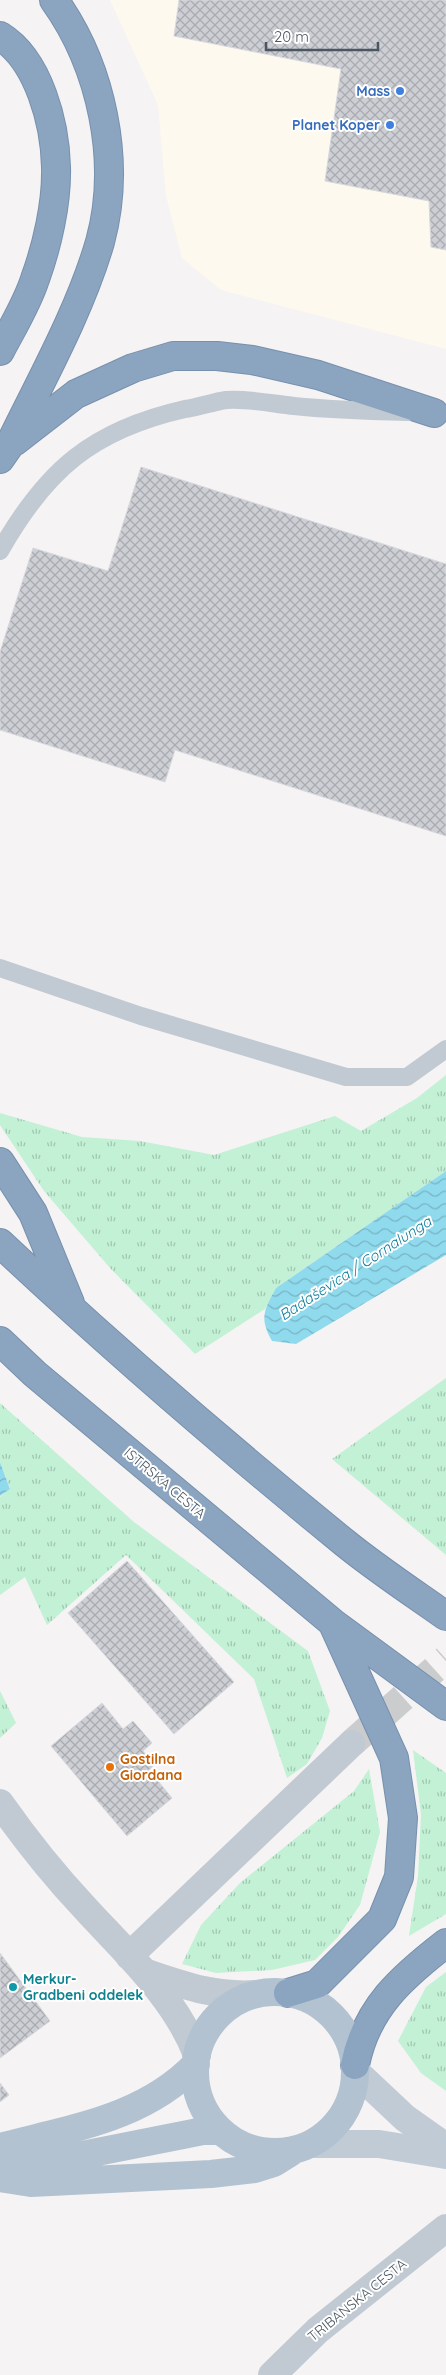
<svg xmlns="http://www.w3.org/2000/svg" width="446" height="2375" font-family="Quicksand,sans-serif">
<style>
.commercial{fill:#fdf9ef}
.grass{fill:url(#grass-tufts)}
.water{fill:url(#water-waves)}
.building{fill:url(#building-cross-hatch);stroke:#d7d9de}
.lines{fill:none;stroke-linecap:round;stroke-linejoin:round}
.street-tunnel{stroke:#caccce;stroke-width:28;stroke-dasharray:28 14;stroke-linecap:butt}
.highway-casing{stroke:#7690ad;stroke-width:30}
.lane{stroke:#c1cad2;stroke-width:18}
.street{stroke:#c1cad2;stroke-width:28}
.secondary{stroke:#c1cbd6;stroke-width:28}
.primary{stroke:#b3c2d1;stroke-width:28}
.highway{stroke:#8ba5c1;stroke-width:28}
.shop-dot{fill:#3f7fe0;stroke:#fff;stroke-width:2}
.food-dot{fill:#e8710a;stroke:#fff;stroke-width:2}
.culture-dot{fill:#0f9aa8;stroke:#fff;stroke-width:2}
.labels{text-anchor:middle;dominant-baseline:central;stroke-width:4;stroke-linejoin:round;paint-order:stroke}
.shop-label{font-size:14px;font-weight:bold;fill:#366cbe;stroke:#fff;text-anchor:end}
.street-label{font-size:14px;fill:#4a5661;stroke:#fff}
.food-label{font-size:14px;font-weight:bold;fill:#c56008;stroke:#fff;text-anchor:start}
.culture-label{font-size:14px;font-weight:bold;fill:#0d838f;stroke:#fff;text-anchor:start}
.water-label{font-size:15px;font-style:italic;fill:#0c7c9b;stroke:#fff}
</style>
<defs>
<pattern id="grass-tufts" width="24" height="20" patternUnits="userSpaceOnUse" patternTransform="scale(1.25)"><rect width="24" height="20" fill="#c3f1d5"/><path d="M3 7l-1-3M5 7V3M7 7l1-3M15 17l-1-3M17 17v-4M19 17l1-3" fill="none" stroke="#a0c6b0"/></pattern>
<pattern id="water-waves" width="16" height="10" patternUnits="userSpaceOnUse" patternTransform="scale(1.25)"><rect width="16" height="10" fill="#90daee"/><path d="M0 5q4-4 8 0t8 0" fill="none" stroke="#78b4c4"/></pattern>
<pattern id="building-cross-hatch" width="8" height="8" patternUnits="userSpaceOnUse" patternTransform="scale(1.25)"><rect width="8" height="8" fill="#cdcfd5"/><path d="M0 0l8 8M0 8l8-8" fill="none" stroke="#a8abb0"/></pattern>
</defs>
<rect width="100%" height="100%" fill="#f5f3f3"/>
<path class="commercial" d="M 110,0 L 446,0 L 446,349 L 221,290 L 182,258 L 166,196 L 158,105 Z"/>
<path class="grass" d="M 446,1075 L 446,1171 L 276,1288 L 265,1309 L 195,1354 L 110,1268 L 44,1191 L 0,1125 L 0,1113 L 82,1137 L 140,1141 L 214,1155 L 335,1116 L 361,1131 L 417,1098 Z
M 446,1378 L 446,1555 L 332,1459 Z
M 0,1403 L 134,1522 L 308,1651 L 330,1711 L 322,1738 L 307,1764 L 287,1778 L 254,1679 L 126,1555 L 47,1625 L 25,1577 L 0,1595 L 0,1497 L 10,1488 L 0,1462 Z
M 0,1691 L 16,1723 L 0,1738 Z
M 413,1750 L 446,1773 L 446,1914 L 409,1936 L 418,1876 L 421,1815 Z
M 369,1769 L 380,1832 L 360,1905 L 338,1937 L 315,1960 L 272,1970 L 216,1973 L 182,1964 L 201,1925 L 240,1883 L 354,1791 Z
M 446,1972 L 446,2091 L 421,2073 L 398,2041 L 426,1987 Z"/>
<path class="water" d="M 446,1171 L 446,1255 L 296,1344 L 272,1341 C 259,1318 264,1310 276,1288 Z
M 0,1462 L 10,1489 L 0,1496 Z"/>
<path class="building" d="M 179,0 L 446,0 L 446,250 L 431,247 L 429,201 L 325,181 L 341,69 L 174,36 Z
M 141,467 L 446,564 L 446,836 L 175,750 L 165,782 L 0,730 L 0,652 L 33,548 L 108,571 Z
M 127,1561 L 234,1682 L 174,1734 L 68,1613 Z
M 102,1703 L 123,1729 L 133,1721 L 152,1743 L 143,1751 L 154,1765 L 149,1770 L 172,1798 L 127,1836 L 51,1746 Z
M 0,1953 L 50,2021 L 0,2058 Z
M 0,2083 L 9,2095 L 0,2102 Z"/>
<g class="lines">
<path class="street-tunnel" d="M 351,1744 L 446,1659"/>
<g class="highway-casing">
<path id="highway" d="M 0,36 C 39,60 55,124 56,167 C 57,203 47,246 35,279 C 27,304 12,328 0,351
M 14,442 L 76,394 L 133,368 L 173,356 L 217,356 L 252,360 L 318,375 L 434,413
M 0,459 L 9,446 C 40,382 80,311 100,242 C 122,162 102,67 54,0
M 0,1162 L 33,1213 L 70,1303
M 0,1243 C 111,1347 227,1447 345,1543 C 377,1569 412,1592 446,1616
M 0,1341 L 35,1374 L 333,1623 L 446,1706
M 288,1993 L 317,1984 L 382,1919 L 399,1877 L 403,1818 L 394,1758 L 334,1626
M 355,2065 C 366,2008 402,1977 446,1943"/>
</g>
<path class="lane" d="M 0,551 C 46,470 92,430 185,409 C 199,407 213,402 226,400 C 246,398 274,404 294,406 C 332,410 370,411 408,412
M 0,968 L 141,1016 L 346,1077 L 407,1077 L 446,1049"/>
<path class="street" d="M 0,1803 C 26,1840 53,1874 84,1907 C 124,1951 176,1998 197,2055
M 129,1956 L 351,1744
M 144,1972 C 183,1985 214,1997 256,1994
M 272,2375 L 318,2330 L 446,2228"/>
<path class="secondary" d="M 356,2072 L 405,2118 L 446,2147
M 311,2144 L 379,2144 L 446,2155"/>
<path class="primary" d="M195 2072a80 80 0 1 1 160 0a80 80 0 1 1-160 0Z
M 0,2147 C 71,2128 143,2119 196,2064
M 1,2171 L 183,2135 L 203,2131 L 221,2131
M 0,2178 L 31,2183 L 211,2174 L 255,2169 L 274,2163 L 290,2153"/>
<use href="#highway" class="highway"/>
</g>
<g class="shop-dot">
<circle cx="400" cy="91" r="5"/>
<circle cx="390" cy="125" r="5"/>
</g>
<circle class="food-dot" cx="110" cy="1767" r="5"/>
<circle class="culture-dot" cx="13" cy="1987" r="5"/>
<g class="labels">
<g class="shop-label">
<text x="390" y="91">Mass</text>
<text x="380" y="125">Planet Koper</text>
</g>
<g class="street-label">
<text transform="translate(165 1483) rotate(40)">ISTRSKA CESTA</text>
<text transform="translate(357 2300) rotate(-39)">TRIBANSKA CESTA</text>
</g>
<g class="food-label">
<text x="120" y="1759">Gostilna<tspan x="120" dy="16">Giordana</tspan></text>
</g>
<g class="culture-label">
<text x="23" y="1979">Merkur-<tspan x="23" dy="16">Gradbeni oddelek</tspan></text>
</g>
<g class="water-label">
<text transform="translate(355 1268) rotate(-33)">Badaševica / Cornalunga</text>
</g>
</g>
<path d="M266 42v8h112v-8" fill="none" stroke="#4a5661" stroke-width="2.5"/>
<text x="274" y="42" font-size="15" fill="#4a5661" stroke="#ffffff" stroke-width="4" paint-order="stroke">20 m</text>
</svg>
